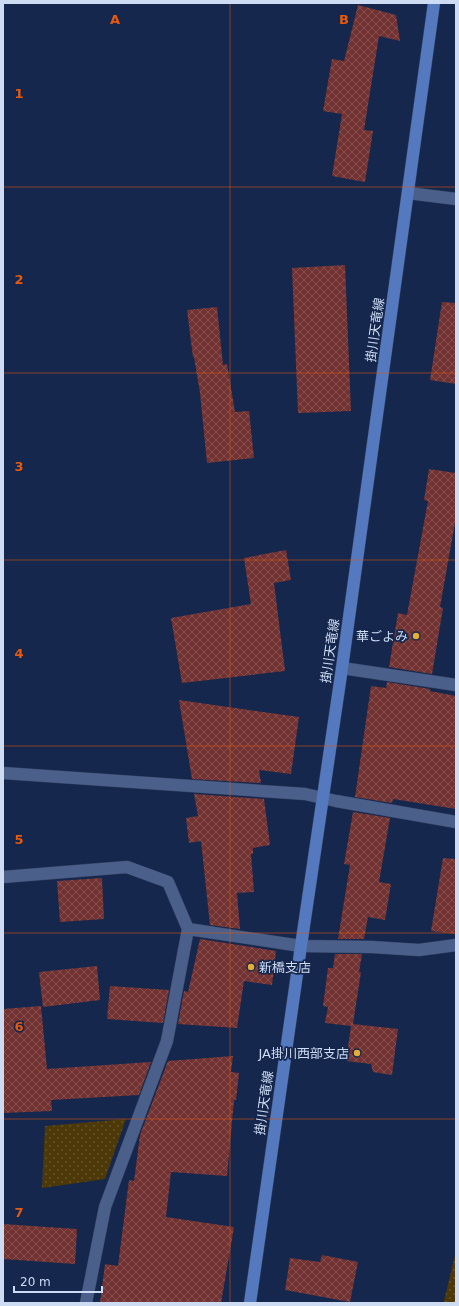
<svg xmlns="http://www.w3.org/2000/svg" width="459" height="1306" font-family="'DejaVu Sans','Noto Sans JP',sans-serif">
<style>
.grass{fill:url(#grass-dots)}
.building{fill:url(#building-cross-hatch)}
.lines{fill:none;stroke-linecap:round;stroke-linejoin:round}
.minor-casing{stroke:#374364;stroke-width:13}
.primary-casing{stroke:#374364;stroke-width:13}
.minor{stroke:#4a608a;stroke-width:12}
.primary{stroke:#5579bf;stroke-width:12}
.grid{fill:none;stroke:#e8590c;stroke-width:1;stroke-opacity:0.55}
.poi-dot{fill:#e4ae35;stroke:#15274d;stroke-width:1.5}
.labels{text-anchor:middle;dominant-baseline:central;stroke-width:3.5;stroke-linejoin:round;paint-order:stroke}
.street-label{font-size:13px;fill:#cddbf3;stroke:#15274d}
.poi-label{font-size:13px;fill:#cddbf3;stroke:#15274d;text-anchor:end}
.grid-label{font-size:13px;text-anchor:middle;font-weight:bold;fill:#e8590c;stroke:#15274d;stroke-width:3.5;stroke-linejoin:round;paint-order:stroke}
</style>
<defs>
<pattern id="grass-dots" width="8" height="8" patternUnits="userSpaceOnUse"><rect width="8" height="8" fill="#4d3807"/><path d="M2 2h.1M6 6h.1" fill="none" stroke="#65542c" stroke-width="1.8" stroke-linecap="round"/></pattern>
<pattern id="building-cross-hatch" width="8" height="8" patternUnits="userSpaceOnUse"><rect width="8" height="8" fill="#723231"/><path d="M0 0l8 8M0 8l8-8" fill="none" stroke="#854f4f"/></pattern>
</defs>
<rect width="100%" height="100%" fill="#15274d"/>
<path class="grass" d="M 126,1119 L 105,1179 L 42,1188 L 45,1126 Z
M 456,1251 L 456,1303 L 444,1303 L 444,1301 Z"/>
<path class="building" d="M 358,5 L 396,15 L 400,41 L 379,36 L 364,130 L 373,131 L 365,182 L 332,176 L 342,114 L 323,111 L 332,59 L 344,61 Z
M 345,265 L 351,411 L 298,413 L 292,268 Z
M 442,302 L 456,303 L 456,384 L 430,380 Z
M 217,307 L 223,365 L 227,364 L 235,412 L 249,411 L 254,458 L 207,463 L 200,393 L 194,357 L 193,357 L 187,310 Z
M 429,469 L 456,473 L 456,517 L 440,607 L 443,608 L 432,674 L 389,667 L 398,613 L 407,615 L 428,501 L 424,500 Z
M 286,550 L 291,580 L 274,583 L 285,671 L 182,683 L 171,618 L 251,604 L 244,558 Z
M 387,682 L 430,689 L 430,691 L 456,696 L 456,809 L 393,799 L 392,803 L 355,797 L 371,686 L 386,688 Z
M 179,700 L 299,717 L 291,774 L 259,770 L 261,783 L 192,779 Z
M 194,794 L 264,799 L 270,845 L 253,848 L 253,854 L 251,854 L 254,892 L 237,893 L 240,929 L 210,925 L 201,841 L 189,843 L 186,818 L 198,816 Z
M 353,812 L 390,818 L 379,882 L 391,884 L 385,920 L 368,917 L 364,939 L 338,939 L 350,865 L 344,864 Z
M 443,858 L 456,859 L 456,934 L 431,931 Z
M 102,878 L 104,919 L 60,922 L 57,881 Z
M 200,939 L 276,951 L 272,985 L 244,981 L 237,1028 L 178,1024 L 184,991 L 188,992 Z
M 335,954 L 362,954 L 359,972 L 361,972 L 353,1024 L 398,1029 L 392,1075 L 373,1072 L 371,1064 L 346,1061 L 351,1026 L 325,1023 L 328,1007 L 323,1006 L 328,968 L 333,968 Z
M 97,966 L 100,1000 L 43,1007 L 39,972 Z
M 110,986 L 169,990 L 163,1023 L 107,1019 Z
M 41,1006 L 47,1069 L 151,1062 L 139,1095 L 51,1100 L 52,1111 L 3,1113 L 3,1009 Z
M 233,1056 L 231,1072 L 239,1073 L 236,1100 L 234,1100 L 227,1176 L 171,1172 L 166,1217 L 234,1227 L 221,1303 L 100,1303 L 105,1264 L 118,1266 L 129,1180 L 134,1181 L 140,1135 L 168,1061 Z
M 3,1224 L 77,1229 L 75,1264 L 3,1259 Z
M 322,1255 L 358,1262 L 350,1302 L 285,1290 L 290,1258 L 320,1262 Z"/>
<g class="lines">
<g class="minor-casing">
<path id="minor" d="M 408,193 L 456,199
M 342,668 L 456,685
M 3,773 L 305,794 L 336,801 L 456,822
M 3,877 L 127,867 L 168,882 L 188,929
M 86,1303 L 105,1207 L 167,1041 L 188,929 L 301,946 L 372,947 L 419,950 L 456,945"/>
</g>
<g class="primary-casing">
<path id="primary" d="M 250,1303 L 301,946 L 342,668 L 434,3"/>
</g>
<use href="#minor" class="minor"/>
<use href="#primary" class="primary"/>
</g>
<path class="grid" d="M 230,3 L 230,1303M 3,187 L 456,187M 3,373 L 456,373M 3,560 L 456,560M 3,746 L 456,746M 3,933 L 456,933M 3,1119 L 456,1119"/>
<g class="poi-dot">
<circle cx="416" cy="636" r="4"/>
<circle cx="251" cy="967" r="4"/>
<circle cx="357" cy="1053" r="4"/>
</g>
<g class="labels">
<g class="street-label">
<text transform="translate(375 330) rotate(-82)">掛川天竜線</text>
<text transform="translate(330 651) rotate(-82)">掛川天竜線</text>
<text transform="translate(264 1103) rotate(-82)">掛川天竜線</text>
</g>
<g class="poi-label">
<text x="408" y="636">華ごよみ</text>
<text x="259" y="967" text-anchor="start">新橋支店</text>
<text x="349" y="1053">JA掛川西部支店</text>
</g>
</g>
<g class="grid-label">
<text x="115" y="24">A</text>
<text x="344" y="24">B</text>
<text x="19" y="98">1</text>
<text x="19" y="284">2</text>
<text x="19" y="471">3</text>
<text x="19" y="658">4</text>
<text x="19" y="844">5</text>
<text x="19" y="1031">6</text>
<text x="19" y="1217">7</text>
</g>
<rect width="459" height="1306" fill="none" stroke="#cddbf3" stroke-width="8"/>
<path d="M14 1286v6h88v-6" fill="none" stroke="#cddbf3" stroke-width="2"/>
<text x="20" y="1286" font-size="12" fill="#cddbf3" stroke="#15274d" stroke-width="3" paint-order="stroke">20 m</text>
</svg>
